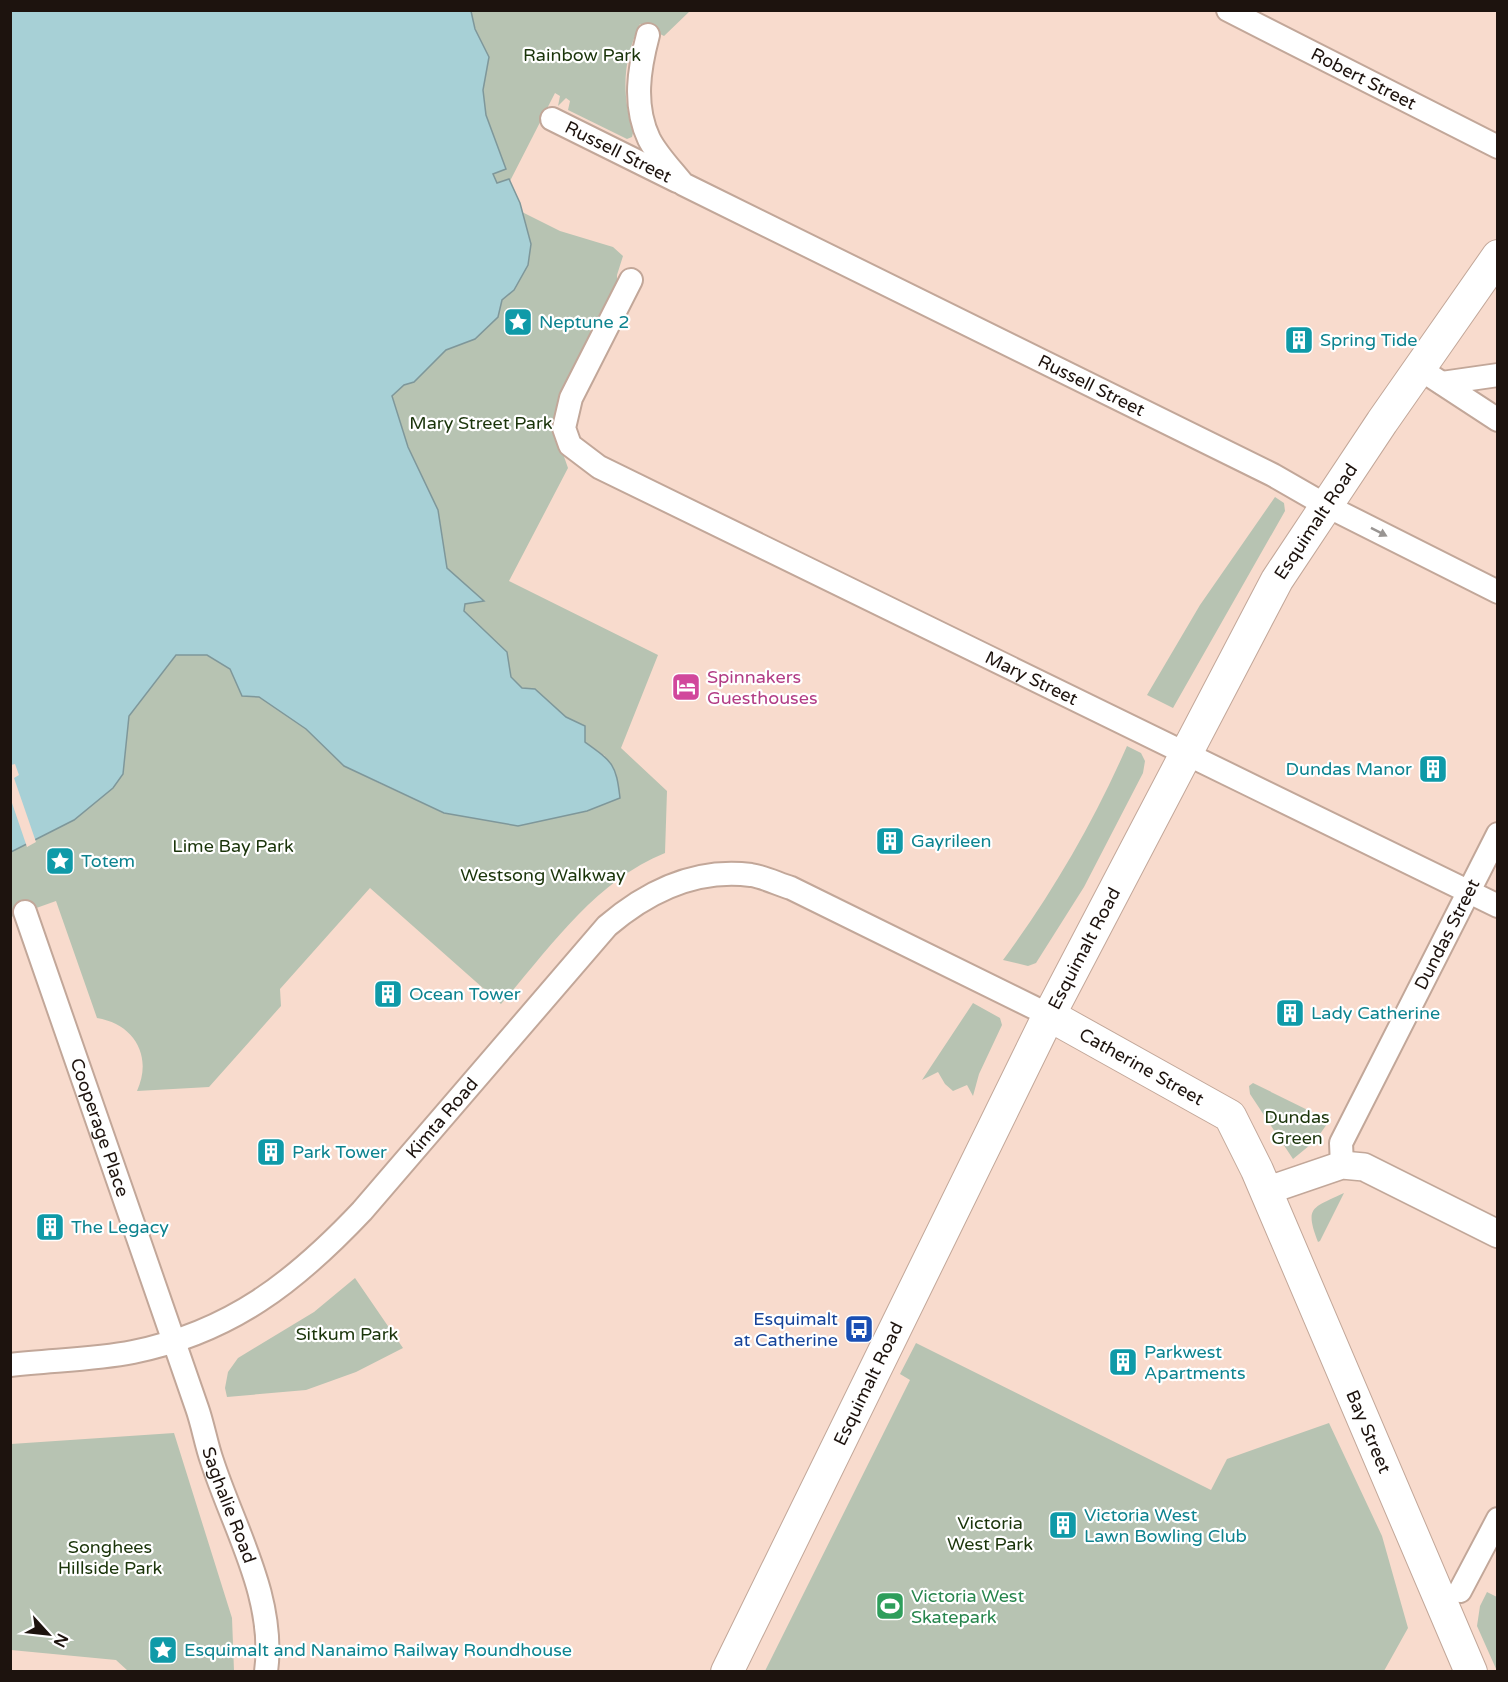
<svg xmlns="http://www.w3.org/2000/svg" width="1508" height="1682" font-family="'Varela Round',sans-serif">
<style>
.green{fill:#b7c3b2}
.water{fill:#a7d0d6;stroke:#7e979a;stroke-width:1.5}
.pier{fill:#f8dbcd}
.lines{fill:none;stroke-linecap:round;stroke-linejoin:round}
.minor-casing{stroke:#c2a799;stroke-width:26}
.tertiary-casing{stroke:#c2a799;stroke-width:30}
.secondary-casing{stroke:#c2a799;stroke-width:34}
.minor{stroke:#fff;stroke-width:22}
.tertiary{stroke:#fff;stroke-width:27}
.secondary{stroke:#fff;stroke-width:32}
.oneway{fill:#999593}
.labels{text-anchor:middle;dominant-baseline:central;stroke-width:4.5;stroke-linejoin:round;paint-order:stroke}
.park-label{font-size:18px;fill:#1a340a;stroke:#fff}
.street-label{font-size:18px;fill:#1d130e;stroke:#fff}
.culture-label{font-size:18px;fill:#0d838f;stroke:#fff;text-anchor:start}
.hotel-label{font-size:18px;fill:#b23c85;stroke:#fff;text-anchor:start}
.transit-label{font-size:18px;fill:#164399;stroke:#fff;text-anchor:end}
.leisure-label{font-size:18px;fill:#27864d;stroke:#fff;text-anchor:start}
</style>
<rect width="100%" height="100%" fill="#f8dbcd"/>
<path class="green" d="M 471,11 L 690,11 L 664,36 L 640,24 C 622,62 622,94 633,133 L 632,137 L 627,139 L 568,110 L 570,101 L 566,98 L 558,106 L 560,96 L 555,93 L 510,181 L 509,179 L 496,184 L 493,174 L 506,169 L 486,115 L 483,90 L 489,57 L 475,29 Z
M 522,212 L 560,231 L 613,247 L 623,256 L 617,275 L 617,287 L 561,448 L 568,468 L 509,581 L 658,655 L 621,748 L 667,791 L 665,853 C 594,882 550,948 501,1004 L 370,888 L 280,989 L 281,1006 L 209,1087 L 137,1091 C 153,1056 134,1024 97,1018 L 56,901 L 11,917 L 11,852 L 74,820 L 123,774 L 129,716 L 176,655 L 207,655 L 230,669 L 242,696 L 259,697 L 306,729 L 344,766 L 381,784 L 444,813 L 518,826 L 605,756 L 585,742 L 585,726 L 566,717 L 535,689 L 522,689 L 511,677 L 507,652 L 464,611 L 465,604 L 483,600 L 447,568 L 438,510 L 408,447 L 392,395 L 404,385 L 414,382 L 446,350 L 475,339 L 498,317 L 502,300 L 514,290 L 531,244 Z
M 1275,497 L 1284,503 L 1285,511 L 1173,708 L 1147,695 L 1200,605 Z
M 1127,746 L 1141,753 L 1145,761 L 1143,773 L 1084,887 L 1036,963 L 1028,966 L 1003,960 C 1052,894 1094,821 1127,746 Z
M 973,1003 L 1000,1018 L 1002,1025 L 979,1074 L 973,1096 L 967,1085 L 953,1091 L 945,1084 L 938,1072 L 922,1080 Z
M 1253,1083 L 1326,1119 L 1327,1124 L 1315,1141 L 1293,1159 L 1250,1094 L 1249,1086 Z
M 1344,1193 L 1320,1241 L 1318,1242 C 1304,1206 1313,1208 1344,1193 Z
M 355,1278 L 403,1348 L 356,1372 L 306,1390 L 227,1397 L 225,1388 L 228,1372 L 238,1358 L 314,1312 Z
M 916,1343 L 1211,1490 L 1227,1459 L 1329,1423 L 1382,1536 L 1408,1628 L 1384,1671 L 765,1671 L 910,1380 L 900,1374 Z
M 174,1433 L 232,1618 L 234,1671 L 128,1671 L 116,1660 L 11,1650 L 11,1444 Z
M 1487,1592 L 1497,1597 L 1497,1671 L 1477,1626 L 1480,1606 Z"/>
<path class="water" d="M 11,11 L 471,11 L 475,29 L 489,57 L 483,90 L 486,115 L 506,169 L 493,174 L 497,183 L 509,179 L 520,203 L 531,244 L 528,265 L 514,290 L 502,300 L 498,317 L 475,339 L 446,350 L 414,382 L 404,385 L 392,396 L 408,447 L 438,510 L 447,568 L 484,601 L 465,604 L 464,611 L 507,652 L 511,677 L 522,688 L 535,689 L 566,717 L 585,726 L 585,742 C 613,762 616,764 620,798 L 587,811 L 518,826 L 444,813 L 344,766 L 306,729 L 259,697 L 242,696 L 230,669 L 207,655 L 176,655 L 129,716 L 123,774 L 113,788 L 74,820 L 11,852 Z"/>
<path class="pier" d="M 15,764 L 19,775 L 14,778 L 36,842 L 27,847 L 11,800 L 11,765 Z"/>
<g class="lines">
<g class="minor-casing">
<g id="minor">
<path id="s1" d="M 1228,10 L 1498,147"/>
<path id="s2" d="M 648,35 C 639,69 633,105 649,139 C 657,155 672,170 683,184 L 1273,475 L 1327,506 L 1498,592"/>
<path id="s3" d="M 552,119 L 677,181"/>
<path id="s4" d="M 631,280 L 571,398 L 564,428 L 570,445 L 599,467 L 1498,906"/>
<path d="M 1420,369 L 1498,420"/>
<path d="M 1442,383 L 1498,375"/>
<path id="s5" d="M 25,912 L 197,1408 C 203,1425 206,1444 212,1461 C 234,1529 276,1598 266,1672"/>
<path id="s6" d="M 1342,1165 L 1341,1143 L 1498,834"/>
<path id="s7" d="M 10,1365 C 51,1360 93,1360 133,1352 C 231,1332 295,1282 362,1211 L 607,926 C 648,891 696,868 751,875 C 764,877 778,884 791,888 L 1049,1015"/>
<path d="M 1460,1591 L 1498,1519"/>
</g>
</g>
<g class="tertiary-casing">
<path id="tertiary" d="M 1266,1191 L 1342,1165 L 1364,1167 L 1498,1234"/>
</g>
<g class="secondary-casing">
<g id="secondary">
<path id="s8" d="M 1049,1015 L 1230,1116 L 1257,1170 L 1471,1672"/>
<path id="s9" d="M 727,1672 L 1043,1027 L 1277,580 L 1382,422 L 1498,256"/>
</g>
</g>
<use href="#minor" class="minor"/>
<use href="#tertiary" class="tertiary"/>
<use href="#secondary" class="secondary"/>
</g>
<defs><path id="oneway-solid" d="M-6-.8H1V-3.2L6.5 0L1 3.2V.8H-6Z" transform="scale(1.5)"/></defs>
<use class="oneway" href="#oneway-solid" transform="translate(1379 532) rotate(27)"/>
<defs>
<g id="sight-square" transform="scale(1.5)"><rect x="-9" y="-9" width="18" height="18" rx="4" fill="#0f9aa8" stroke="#fff"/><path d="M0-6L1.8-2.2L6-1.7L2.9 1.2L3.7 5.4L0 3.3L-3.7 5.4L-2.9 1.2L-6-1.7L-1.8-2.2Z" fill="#fff"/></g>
<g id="building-square" transform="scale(1.5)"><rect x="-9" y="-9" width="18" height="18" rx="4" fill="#0f9aa8" stroke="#fff"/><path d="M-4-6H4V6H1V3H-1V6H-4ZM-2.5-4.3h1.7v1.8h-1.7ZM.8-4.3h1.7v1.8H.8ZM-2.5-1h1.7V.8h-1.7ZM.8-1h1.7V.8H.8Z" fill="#fff"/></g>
<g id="hotel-square" transform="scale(1.5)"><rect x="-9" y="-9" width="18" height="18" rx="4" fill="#d1479c" stroke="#fff"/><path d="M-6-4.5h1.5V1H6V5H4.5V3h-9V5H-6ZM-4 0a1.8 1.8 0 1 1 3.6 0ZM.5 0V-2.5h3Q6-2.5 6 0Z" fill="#fff"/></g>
<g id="bus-square" transform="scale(1.5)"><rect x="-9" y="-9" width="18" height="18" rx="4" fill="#1a4fb4" stroke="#fff"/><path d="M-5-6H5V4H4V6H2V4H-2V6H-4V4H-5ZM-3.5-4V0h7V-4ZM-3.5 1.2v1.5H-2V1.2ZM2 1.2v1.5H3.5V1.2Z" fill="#fff"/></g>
<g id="stadium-square" transform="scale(1.5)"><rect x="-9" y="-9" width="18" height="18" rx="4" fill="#2e9e5b" stroke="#fff"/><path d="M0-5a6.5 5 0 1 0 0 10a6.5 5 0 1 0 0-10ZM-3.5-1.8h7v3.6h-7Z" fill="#fff"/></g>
</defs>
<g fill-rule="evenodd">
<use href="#sight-square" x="518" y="322"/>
<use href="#building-square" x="1299" y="340"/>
<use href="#hotel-square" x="686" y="687"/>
<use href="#building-square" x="1433" y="769"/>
<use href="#building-square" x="890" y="841"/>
<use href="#sight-square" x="60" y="861"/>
<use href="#building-square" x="388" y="994"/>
<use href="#building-square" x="1290" y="1013"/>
<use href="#building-square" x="271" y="1152"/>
<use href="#building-square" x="50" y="1227"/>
<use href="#bus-square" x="859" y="1329"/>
<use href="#building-square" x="1123" y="1362"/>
<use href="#building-square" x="1063" y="1525"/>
<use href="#stadium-square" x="890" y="1606"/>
<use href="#sight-square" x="163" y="1650"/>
</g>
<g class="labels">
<g class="park-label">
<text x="582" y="55">Rainbow Park</text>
<text x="481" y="423">Mary Street Park</text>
<text x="233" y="846">Lime Bay Park</text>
<text x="543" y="875">Westsong Walkway</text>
<text x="1297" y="1117">Dundas<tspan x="1297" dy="21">Green</tspan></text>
<text x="347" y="1334">Sitkum Park</text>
<text x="990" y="1523">Victoria<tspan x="990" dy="21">West Park</tspan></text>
<text x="110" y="1547">Songhees<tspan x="110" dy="21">Hillside Park</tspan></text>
</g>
<g class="street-label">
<text stroke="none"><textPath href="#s1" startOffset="152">Robert Street</textPath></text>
<text stroke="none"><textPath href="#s3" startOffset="74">Russell Street</textPath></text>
<text stroke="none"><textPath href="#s2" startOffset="618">Russell Street</textPath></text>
<text stroke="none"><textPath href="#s9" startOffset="1293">Esquimalt Road</textPath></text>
<text stroke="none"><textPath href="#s4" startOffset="699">Mary Street</textPath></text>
<text stroke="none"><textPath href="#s6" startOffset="256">Dundas Street</textPath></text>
<text stroke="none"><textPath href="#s9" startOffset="807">Esquimalt Road</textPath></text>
<text stroke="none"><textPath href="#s8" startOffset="106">Catherine Street</textPath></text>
<text stroke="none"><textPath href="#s7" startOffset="520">Kimta Road</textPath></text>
<text stroke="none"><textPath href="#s5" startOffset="228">Cooperage Place</textPath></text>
<text stroke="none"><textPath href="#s9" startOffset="321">Esquimalt Road</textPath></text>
<text stroke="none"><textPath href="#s8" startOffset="552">Bay Street</textPath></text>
<text stroke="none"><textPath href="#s5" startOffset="627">Saghalie Road</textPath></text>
</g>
<g class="culture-label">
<text x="539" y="322">Neptune 2</text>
<text x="1320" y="340">Spring Tide</text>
<text x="1412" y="769" text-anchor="end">Dundas Manor</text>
<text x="911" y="841">Gayrileen</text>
<text x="81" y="861">Totem</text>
<text x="409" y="994">Ocean Tower</text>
<text x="1311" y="1013">Lady Catherine</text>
<text x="292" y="1152">Park Tower</text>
<text x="71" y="1227">The Legacy</text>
<text x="1144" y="1352">Parkwest<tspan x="1144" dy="21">Apartments</tspan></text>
<text x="1084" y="1515">Victoria West<tspan x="1084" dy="21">Lawn Bowling Club</tspan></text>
<text x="184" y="1650">Esquimalt and Nanaimo Railway Roundhouse</text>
</g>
<g class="hotel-label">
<text x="707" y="677">Spinnakers<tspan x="707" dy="21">Guesthouses</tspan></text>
</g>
<g class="transit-label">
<text x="838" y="1319">Esquimalt<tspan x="838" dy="21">at Catherine</tspan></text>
</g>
<g class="leisure-label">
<text x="911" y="1596">Victoria West<tspan x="911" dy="21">Skatepark</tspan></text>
</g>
</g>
<rect width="1508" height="1682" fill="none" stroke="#1d130e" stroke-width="24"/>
<g transform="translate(48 1634) rotate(117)" stroke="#ffffff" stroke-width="4.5" paint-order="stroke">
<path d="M0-4.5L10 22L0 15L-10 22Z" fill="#1d130e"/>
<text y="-9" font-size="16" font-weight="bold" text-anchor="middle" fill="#1d130e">N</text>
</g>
</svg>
